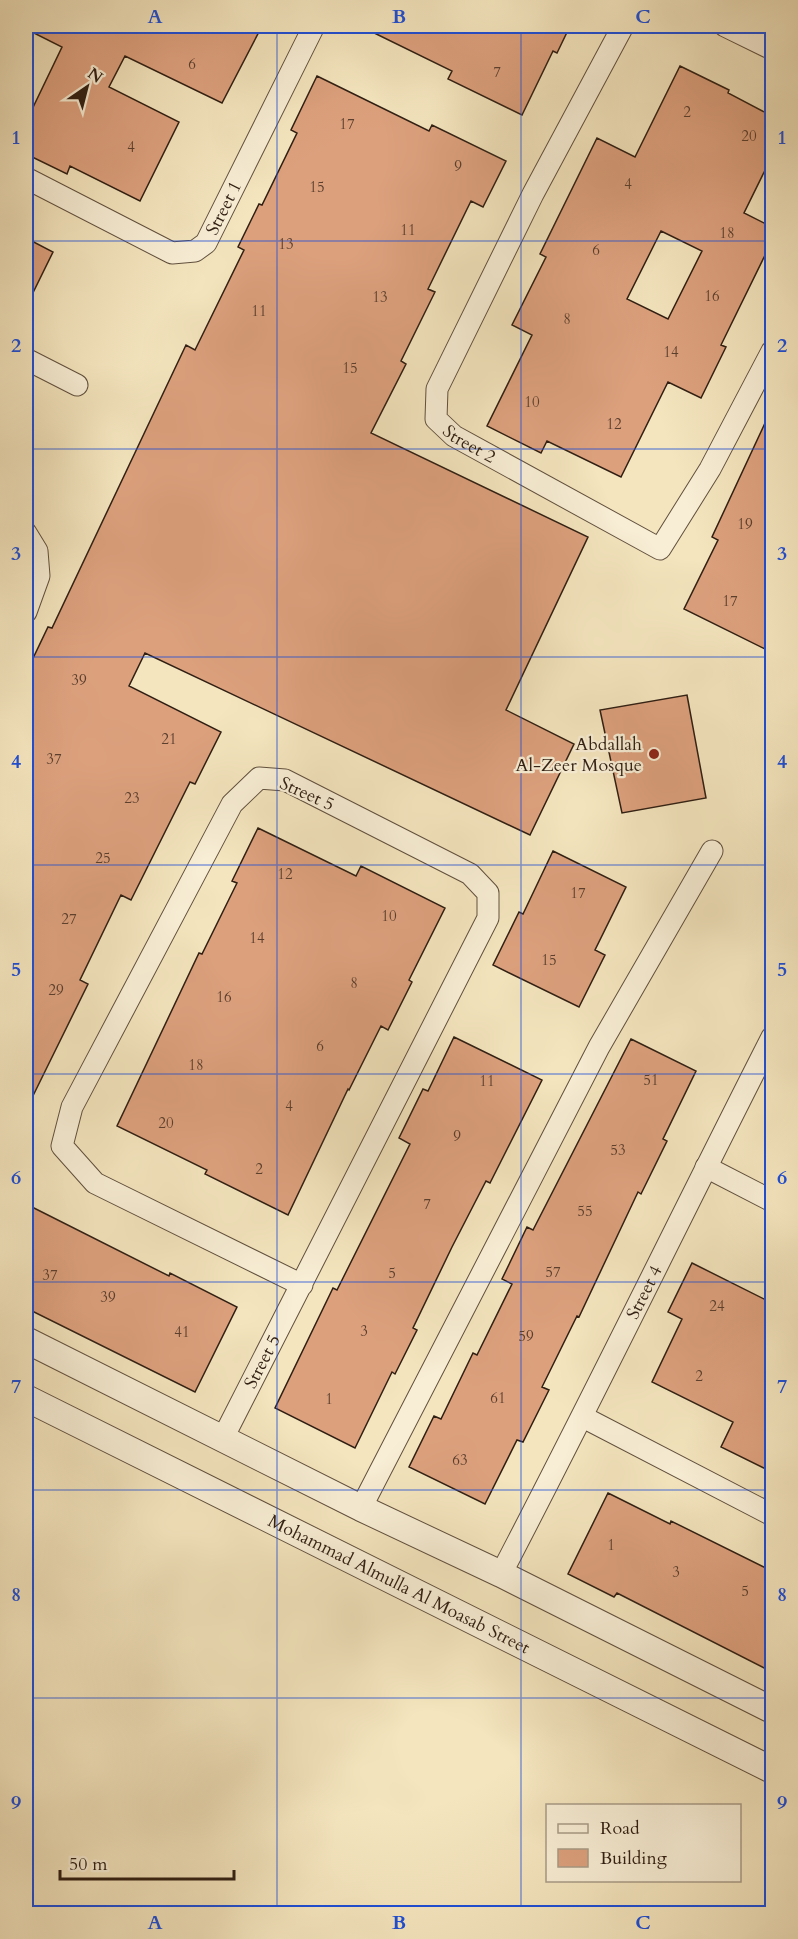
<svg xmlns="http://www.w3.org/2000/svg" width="798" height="1939" font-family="Cardo,serif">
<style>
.building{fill:#dca07d;stroke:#301f13;stroke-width:1.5;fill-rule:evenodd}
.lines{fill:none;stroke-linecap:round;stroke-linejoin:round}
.minor-casing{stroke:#61503e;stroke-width:23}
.tertiary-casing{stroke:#61503e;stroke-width:28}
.minor{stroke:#f8eed5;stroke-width:21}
.tertiary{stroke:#f8eed5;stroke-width:26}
.grid{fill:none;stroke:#1d4ed8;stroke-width:1.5;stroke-opacity:0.55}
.poi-dot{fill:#8f2418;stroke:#f8eed5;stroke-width:2}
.labels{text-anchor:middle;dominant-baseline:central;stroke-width:4.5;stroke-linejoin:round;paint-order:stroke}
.number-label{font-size:15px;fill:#5b3f2e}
.street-label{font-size:18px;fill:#301f13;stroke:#f8eed5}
.poi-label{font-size:18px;fill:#301f13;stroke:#f8eed5;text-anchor:end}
.neatline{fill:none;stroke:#1d4ed8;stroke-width:2}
.grid-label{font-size:20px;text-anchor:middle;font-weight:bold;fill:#1d4ed8}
</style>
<rect width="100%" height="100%" fill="#f4e5be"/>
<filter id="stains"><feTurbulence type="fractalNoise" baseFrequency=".00333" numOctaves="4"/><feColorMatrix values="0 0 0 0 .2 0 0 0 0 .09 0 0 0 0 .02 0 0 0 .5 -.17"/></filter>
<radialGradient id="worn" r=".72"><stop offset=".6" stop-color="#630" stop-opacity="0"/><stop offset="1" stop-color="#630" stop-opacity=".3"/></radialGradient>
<path class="building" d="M 26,26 L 262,26 L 222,103 L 125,56 L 109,87 L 179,122 L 140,201 L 70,166 L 67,174 L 26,154 L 26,122 L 62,47 L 26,29 Z
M 360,26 L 570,26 L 557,53 L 553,51 L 522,115 L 448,79 L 452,71 Z
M 680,66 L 729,90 L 728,93 L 772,116 L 772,156 L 744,213 L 772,227 L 772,241 L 721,345 L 726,347 L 701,398 L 668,382 L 621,477 L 547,441 L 541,453 L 487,426 L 532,335 L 512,325 L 546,257 L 540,254 L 597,138 L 635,157 ZM 661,231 L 702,251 L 668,319 L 627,299 Z
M 317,76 L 429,131 L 432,125 L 506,161 L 483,207 L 471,201 L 428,289 L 435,292 L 401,361 L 406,364 L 371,433 L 588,537 L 506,710 L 574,744 L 530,835 L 145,653 L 129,686 L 221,732 L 195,784 L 190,782 L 131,900 L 121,895 L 80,980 L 88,984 L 26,1110 L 26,673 L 48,627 L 52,628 L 186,345 L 195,350 L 244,250 L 238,247 L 259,204 L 262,205 L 297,133 L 291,130 Z
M 26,238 L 53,252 L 26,307 Z
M 772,408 L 772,633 L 765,649 L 684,609 L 718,540 L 712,537 Z
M 687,695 L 706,798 L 622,813 L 600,710 Z
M 258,828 L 356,876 L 361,866 L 445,908 L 409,980 L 412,982 L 388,1030 L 381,1026 L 349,1090 L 348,1089 L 288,1215 L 205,1174 L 207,1170 L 117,1126 L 199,953 L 202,954 L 237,883 L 232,881 Z
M 553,851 L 626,887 L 595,950 L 605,955 L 579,1007 L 493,965 L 519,912 L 523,914 Z
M 454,1037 L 542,1080 L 490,1183 L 486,1181 L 452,1247 L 413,1328 L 417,1330 L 395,1374 L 392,1372 L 355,1448 L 275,1408 L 333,1288 L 337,1290 L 410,1144 L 399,1138 L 423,1089 L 428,1091 Z
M 631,1039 L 696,1071 L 663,1139 L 667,1141 L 641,1194 L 638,1192 L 579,1317 L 577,1316 L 542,1387 L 549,1390 L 523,1442 L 517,1440 L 485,1504 L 409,1467 L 434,1416 L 441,1419 L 473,1353 L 477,1355 L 512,1284 L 502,1279 L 527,1227 L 533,1230 Z
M 26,1204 L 169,1276 L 170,1273 L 237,1307 L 195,1392 L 26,1308 Z
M 692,1263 L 772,1303 L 772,1472 L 721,1447 L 733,1422 L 652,1382 L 682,1319 L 668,1312 Z
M 608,1493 L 670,1524 L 671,1521 L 772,1571 L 772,1672 L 617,1593 L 614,1597 L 568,1574 Z"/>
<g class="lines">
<g class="minor-casing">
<g id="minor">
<path id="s1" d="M 623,26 L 533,194 L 437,389 L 436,419 L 454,436 L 660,549 L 710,469 L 772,351"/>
<path d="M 725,26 L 772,49"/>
<path id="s2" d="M 26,178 L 172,253 L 195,251 L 206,243 L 314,26"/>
<path d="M 26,359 L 77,385"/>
<path d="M 26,533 L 37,551 L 39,576 L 26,612"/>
<path d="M 706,1167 L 772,1201"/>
<path d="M 583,1417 L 772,1515"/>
<path id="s3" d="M 223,1438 L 488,918 L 488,893 L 470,874 L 285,780 L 259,778 L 232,804 L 72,1107 L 62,1146 L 95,1183 L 302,1285"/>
<path d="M 361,1508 L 599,1047 L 712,851"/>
<path id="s4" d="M 501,1574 C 594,1396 681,1216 772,1037"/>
</g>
</g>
<g class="tertiary-casing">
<g id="tertiary">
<path d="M 26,1340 L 361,1508 L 501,1574 L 772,1710"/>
<path id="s5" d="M 26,1398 L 772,1770"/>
</g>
</g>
<use href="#minor" class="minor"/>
<use href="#tertiary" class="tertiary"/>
</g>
<path class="grid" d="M 277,26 L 277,1914M 521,26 L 521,1914M 26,241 L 772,241M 26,449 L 772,449M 26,657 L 772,657M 26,865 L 772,865M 26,1074 L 772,1074M 26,1282 L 772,1282M 26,1490 L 772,1490M 26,1698 L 772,1698"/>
<circle class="poi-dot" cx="654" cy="754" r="6"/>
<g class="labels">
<g class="number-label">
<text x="192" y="64">6</text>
<text x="497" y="72">7</text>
<text x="687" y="112">2</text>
<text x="347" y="124">17</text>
<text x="749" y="136">20</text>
<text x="131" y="147">4</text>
<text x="458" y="166">9</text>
<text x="628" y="184">4</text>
<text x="317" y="187">15</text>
<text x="408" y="230">11</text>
<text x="727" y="233">18</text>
<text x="286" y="244">13</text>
<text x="596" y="250">6</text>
<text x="712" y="296">16</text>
<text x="380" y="297">13</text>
<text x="259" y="311">11</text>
<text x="567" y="319">8</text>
<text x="671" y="352">14</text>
<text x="350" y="368">15</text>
<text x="532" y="402">10</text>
<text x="614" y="424">12</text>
<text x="745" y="524">19</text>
<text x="730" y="601">17</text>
<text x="79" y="680">39</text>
<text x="169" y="739">21</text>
<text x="54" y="759">37</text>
<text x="132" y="798">23</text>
<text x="103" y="858">25</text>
<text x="285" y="874">12</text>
<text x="578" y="893">17</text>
<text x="389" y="916">10</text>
<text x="69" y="919">27</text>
<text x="257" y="938">14</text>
<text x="549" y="960">15</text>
<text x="354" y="983">8</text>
<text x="56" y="990">29</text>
<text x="224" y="997">16</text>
<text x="320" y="1046">6</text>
<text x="196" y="1065">18</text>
<text x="651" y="1080">51</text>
<text x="487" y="1081">11</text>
<text x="289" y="1106">4</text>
<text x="166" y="1123">20</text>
<text x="457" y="1136">9</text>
<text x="618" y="1150">53</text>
<text x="259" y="1169">2</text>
<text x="427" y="1204">7</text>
<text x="585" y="1211">55</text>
<text x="553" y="1272">57</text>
<text x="392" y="1273">5</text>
<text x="50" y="1275">37</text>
<text x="108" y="1297">39</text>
<text x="717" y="1306">24</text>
<text x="364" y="1331">3</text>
<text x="182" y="1332">41</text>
<text x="526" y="1336">59</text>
<text x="699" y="1376">2</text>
<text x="498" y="1398">61</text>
<text x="329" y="1399">1</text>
<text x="460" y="1460">63</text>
<text x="611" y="1545">1</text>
<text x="676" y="1572">3</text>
<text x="745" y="1591">5</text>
</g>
<g class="street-label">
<text stroke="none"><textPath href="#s2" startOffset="240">Street 1</textPath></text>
<text stroke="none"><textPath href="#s1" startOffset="480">Street 2</textPath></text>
<text transform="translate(307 794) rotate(24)">Street 5</text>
<text stroke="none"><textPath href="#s4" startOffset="316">Street 4</textPath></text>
<text stroke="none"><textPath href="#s3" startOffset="86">Street 5</textPath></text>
<text stroke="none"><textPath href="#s5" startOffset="417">Mohammad Almulla Al Moasab Street</textPath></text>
</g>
<g class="poi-label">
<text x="642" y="744">Abdallah<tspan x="642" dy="21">Al-Zeer Mosque</tspan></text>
</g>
</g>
<rect width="798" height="1939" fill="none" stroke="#f4e5be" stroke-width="66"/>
<rect x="546" y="1804" width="195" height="78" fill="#f8eed5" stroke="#a89b87" stroke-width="1.5"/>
<rect x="558" y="1824" width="30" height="9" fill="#f8eed5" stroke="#a89b87" stroke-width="1.5"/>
<text x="600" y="1834" font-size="18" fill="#301f13">Road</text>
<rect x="558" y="1849" width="30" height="18" fill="#dca07d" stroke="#a89b87" stroke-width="1.5"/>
<text x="600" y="1864" font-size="18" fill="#301f13">Building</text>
<g transform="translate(87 87) rotate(35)" stroke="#f8eed5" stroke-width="4.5" paint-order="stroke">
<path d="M0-4.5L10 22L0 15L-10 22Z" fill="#301f13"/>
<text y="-9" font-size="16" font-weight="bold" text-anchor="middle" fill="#301f13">N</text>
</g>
<path d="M60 1870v9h174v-9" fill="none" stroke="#301f13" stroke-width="3"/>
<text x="69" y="1870" font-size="18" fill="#301f13" stroke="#f8eed5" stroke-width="4.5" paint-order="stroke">50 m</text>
<rect x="33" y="33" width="732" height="1873" class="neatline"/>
<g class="grid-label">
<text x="155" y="23">A</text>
<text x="399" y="23">B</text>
<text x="643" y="23">C</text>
<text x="16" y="144">1</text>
<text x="782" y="144">1</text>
<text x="16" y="352">2</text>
<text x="782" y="352">2</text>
<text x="16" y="560">3</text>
<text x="782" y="560">3</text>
<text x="16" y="768">4</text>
<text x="782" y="768">4</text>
<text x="16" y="976">5</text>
<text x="782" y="976">5</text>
<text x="16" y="1184">6</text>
<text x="782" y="1184">6</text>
<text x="16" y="1393">7</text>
<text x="782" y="1393">7</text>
<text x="16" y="1601">8</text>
<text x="782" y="1601">8</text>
<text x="16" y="1809">9</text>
<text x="782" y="1809">9</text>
<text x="155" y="1929">A</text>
<text x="399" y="1929">B</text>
<text x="643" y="1929">C</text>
</g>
<rect width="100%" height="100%" filter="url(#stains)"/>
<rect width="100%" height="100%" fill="url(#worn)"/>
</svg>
